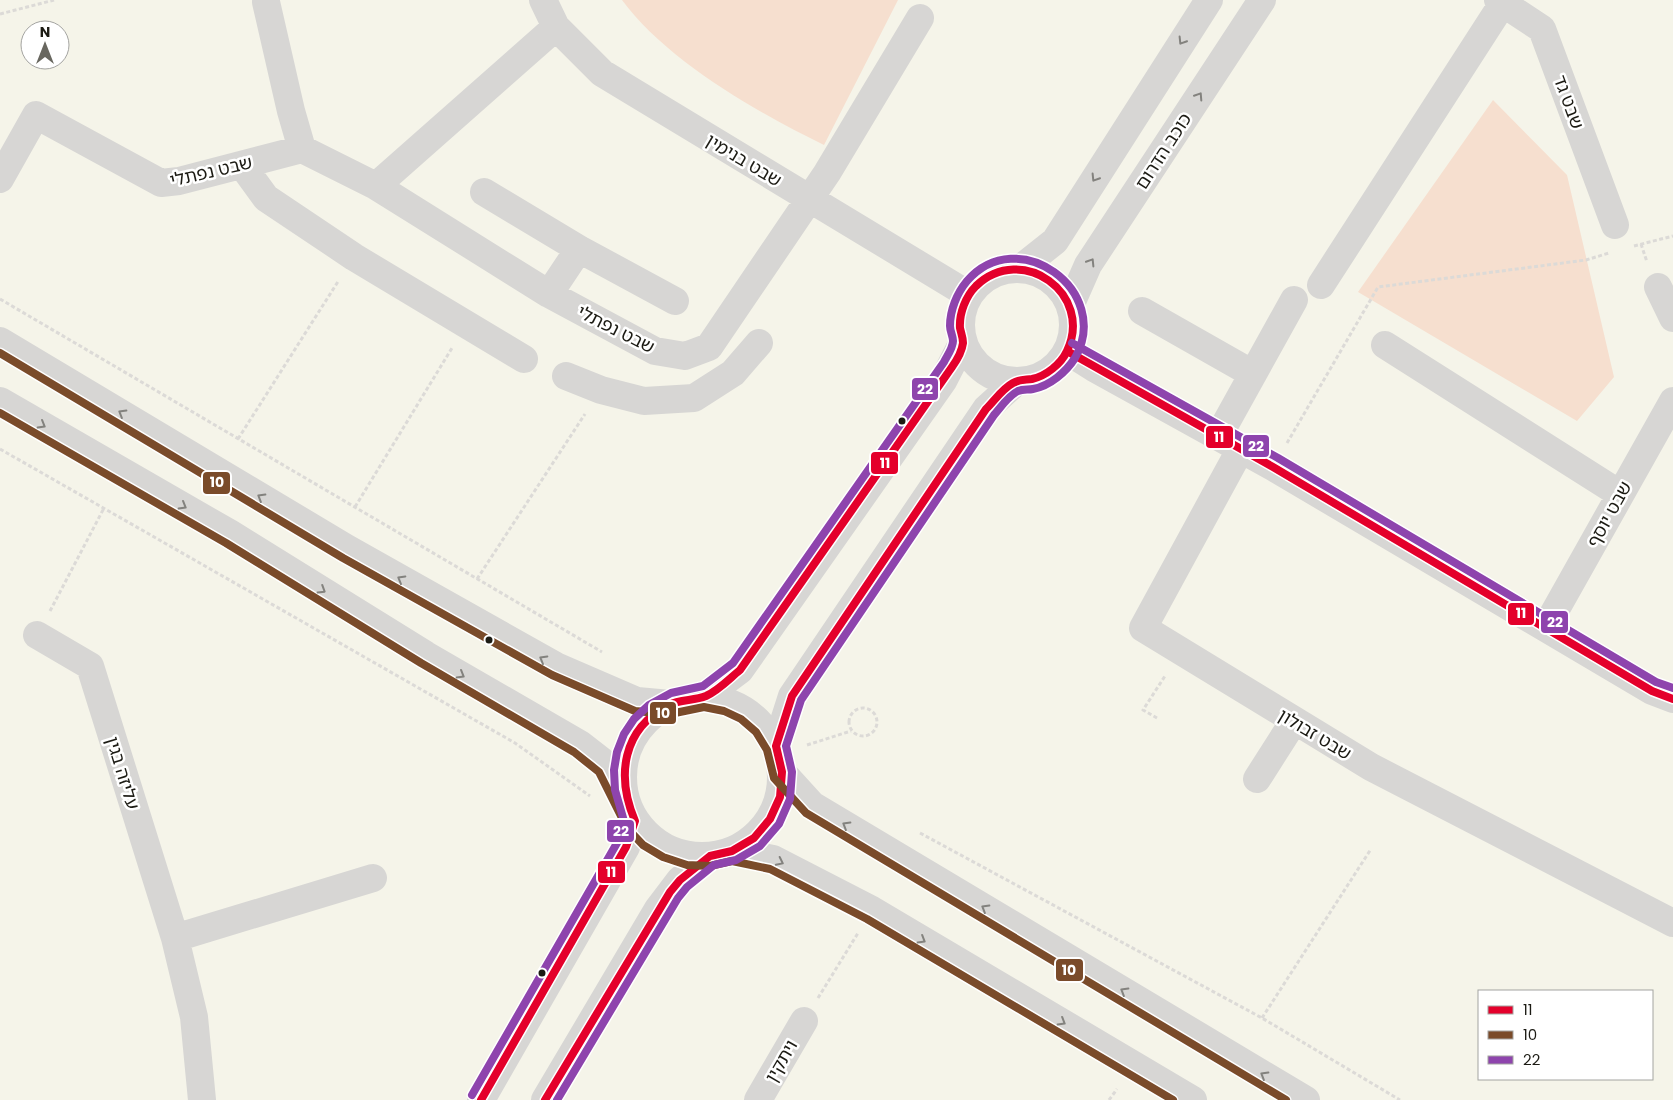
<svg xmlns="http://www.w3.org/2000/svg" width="1673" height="1100" font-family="Poppins,'Noto Sans Hebrew',sans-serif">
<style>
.green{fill:#f6dfcf}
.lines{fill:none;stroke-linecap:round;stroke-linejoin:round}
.path{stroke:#dcdad7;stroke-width:3;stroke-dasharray:4 2.5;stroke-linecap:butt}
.minor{stroke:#d7d6d4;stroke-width:28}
.major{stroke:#d7d6d4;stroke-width:28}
.bus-1-casing{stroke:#fff;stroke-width:11}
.bus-2-casing{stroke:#fff;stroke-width:11}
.bus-3-casing{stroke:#fff;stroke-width:11}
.bus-1{stroke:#e4002b;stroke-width:8}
.bus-2{stroke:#7a4b2a;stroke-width:8}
.bus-3{stroke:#8e44ad;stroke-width:8}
.oneway{stroke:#83827e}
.bus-dot{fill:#1c1b14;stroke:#fff;stroke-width:2}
.labels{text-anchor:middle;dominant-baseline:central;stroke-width:5;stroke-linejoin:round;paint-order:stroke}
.street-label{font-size:18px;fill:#1c1b14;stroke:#fff}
.line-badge{stroke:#fff;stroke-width:2}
.badge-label{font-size:14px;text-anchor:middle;font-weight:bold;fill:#fff}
</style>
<rect width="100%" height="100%" fill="#f5f4e9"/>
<path class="green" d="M 622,0 L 898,0 L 824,145 C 756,112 666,60 622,0 Z
M 1493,100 L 1567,175 L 1614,377 L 1577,421 L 1358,292 Z"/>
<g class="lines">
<path class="path" d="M 0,14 L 54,0
M 1641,244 L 1647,262
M 1634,246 L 1673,236
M 0,299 L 602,652
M 238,439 L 339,280
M 1287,443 L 1378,287 L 1586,260 L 1609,253
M 0,449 L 515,743 L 590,796
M 355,507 L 452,348
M 477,579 L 585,414
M 50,611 L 104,508
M849 722a14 14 0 1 1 28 0a14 14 0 1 1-28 0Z
M 1157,718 L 1143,710 L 1165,676
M 807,745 L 851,731
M 920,833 L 1262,1018 L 1400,1100
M 818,998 L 858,933
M 1262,1018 L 1371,849
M 1109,1100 L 1117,1089"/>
<path class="minor" d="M 543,0 L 556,27 L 602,73 L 969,295
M 1498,0 L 1542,29 L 1615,225
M 266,2 L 291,111 L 302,149
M 242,165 L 266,198 L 354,257 L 524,359
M 0,179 L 36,115 L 161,183 L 179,181 L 302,149 L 376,186 L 549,294 L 655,351 L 685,356 L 709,347 L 827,173 L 920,18
M 376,186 L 556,27
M 484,192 L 579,249 L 675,301
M 1021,268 L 1055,241 L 1209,0
M961 325a56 56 0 1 1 112 0a56 56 0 1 1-112 0Z
M 1321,285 L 1503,3
M 1658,287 L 1673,318
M 549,294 L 579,249
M 1070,306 L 1088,265 L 1262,0
M 1142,311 L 1253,374
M 1385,345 L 1620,494
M 1067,351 L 1094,368 L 1273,467 L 1652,691 L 1673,699
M 566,376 L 601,390 L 644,401 L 694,398 L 733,373 L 759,343
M 1218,437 L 1294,300
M 1240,450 L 1143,628 L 1371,767 L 1673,923
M 1546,627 L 1673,401
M 37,635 L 90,666 L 175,938 L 194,1017 L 202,1100
M 704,697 L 740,670 L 943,381 L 963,342
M 776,746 L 792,696 L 986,409 L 1017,381
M 1257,779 L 1294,721
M 175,938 L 373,878
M 481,1100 L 626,847 L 635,821
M 545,1100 L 658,909 L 680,880 L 710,856
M 758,1100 L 804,1021"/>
<path class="major" d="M 0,341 L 348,549 L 556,666 L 637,701 L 670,704
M 0,401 L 231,534 L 426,655 L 580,744 L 607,765 L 625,797
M623 777a79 79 0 1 1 158 0a79 79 0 1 1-158 0Z
M 782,772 L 812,805 L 1306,1100
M 732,851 L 773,859 L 872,910 L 1193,1100"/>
<g class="bus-1-casing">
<path id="bus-1" d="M 1067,351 L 1273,467 L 1652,691 L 1673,699
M 481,1100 L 626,847 L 635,821 C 616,776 622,729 669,705 C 680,699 694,701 706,696 C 719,690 729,679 740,670 L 952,367 C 957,360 962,351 963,343 C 963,337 961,333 960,328 C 959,313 966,296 976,286 C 1022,242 1094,294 1067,351 C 1061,364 1046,376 1032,379 C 1025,380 1020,379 1013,383 C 1002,389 995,400 986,409 L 792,696 L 776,746 L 782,772 L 780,797 L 770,819 L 754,838 L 732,851 L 710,856 L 680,880 L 670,892 L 545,1100"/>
</g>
<g class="bus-2-casing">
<path id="bus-2" d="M 0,353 L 343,558 L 552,675 L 635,711 L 670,714 L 704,707 L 724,711 L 741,719 L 756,732 L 767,750 L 774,778 L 806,813 L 1286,1100
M 0,413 L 226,543 L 421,663 L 574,752 L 599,772 L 627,828 L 643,845 L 663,857 L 687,865 L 710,866 L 732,861 L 770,869 L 867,919 L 1173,1100"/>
</g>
<g class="bus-3-casing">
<path id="bus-3" d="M 1072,343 L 1278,458 L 1656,682 L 1673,688
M 472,1095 L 617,843 L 624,821 L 615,790 L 614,770 L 617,752 L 624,734 L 634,719 L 649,705 L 671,693 L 703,686 L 733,663 L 944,362 C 947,356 953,348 953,341 C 953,336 950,331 950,326 C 950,310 957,293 967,281 C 1018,222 1113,291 1075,358 C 1066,372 1050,386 1033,389 C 1028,390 1023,389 1018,391 C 1008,396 1001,407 994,415 L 801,700 L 786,746 L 792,772 L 790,799 L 779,824 L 760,846 L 736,860 L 714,865 L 687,887 L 678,898 L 557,1100"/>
</g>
<use href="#bus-1" class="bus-1"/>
<use href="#bus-2" class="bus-2"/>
<use href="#bus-3" class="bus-3"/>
</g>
<defs><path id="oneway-chevron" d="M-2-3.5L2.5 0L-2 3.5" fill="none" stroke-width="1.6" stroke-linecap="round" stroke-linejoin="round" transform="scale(1.25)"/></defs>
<g class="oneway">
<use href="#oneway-chevron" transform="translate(1182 41) rotate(122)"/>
<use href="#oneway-chevron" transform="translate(1199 96) rotate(-57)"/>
<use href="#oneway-chevron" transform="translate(1095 178) rotate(122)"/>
<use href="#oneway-chevron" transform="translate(1091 262) rotate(-58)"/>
<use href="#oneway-chevron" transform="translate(122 413) rotate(-149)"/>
<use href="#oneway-chevron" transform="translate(42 425) rotate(30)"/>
<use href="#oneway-chevron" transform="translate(261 497) rotate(-149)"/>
<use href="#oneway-chevron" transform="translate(183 506) rotate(30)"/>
<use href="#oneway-chevron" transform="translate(401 579) rotate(-150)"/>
<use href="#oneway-chevron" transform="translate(322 590) rotate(32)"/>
<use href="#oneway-chevron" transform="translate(543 659) rotate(-150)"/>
<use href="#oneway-chevron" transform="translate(461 675) rotate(30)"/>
<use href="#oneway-chevron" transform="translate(846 825) rotate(-149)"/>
<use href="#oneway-chevron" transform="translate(780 862) rotate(26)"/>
<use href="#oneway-chevron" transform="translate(985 908) rotate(-149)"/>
<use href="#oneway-chevron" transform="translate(922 940) rotate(31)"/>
<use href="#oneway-chevron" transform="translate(1124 991) rotate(-149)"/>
<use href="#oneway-chevron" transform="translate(1062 1022) rotate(31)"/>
<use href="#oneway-chevron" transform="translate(1264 1075) rotate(-149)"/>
</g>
<g class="bus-dot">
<circle cx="902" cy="421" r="4.5"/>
<circle cx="489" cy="640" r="4.5"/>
<circle cx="542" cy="973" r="4.5"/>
</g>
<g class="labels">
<g class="street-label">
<text transform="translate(1569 102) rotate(70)">שבט גד</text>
<text transform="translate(1163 151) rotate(-57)">כוכב הדרום</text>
<text transform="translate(744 160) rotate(31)">שבט בנימין</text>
<text transform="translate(211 171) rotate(-13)">שבט נפתלי</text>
<text transform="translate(616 329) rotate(27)">שבט נפתלי</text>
<text transform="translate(1609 514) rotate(-61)">שבט יוסף</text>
<text transform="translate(1315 734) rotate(31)">שבט זבולון</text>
<text transform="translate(123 773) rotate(73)">עליזה בגין</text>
<text transform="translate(781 1061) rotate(-60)">ויתקין</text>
</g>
</g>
<g class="line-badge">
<rect x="911" y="377" width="28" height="24" rx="5" fill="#8e44ad"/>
<rect x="1205" y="425" width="29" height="24" rx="5" fill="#e4002b"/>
<rect x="1242" y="434" width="28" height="24" rx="5" fill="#8e44ad"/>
<rect x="870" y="451" width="29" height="24" rx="5" fill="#e4002b"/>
<rect x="202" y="471" width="29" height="24" rx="5" fill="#7a4b2a"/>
<rect x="1507" y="602" width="28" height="24" rx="5" fill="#e4002b"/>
<rect x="1540" y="610" width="29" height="24" rx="5" fill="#8e44ad"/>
<rect x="649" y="701" width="28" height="24" rx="5" fill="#7a4b2a"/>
<rect x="606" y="819" width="29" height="24" rx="5" fill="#8e44ad"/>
<rect x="597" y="860" width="29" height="24" rx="5" fill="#e4002b"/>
<rect x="1055" y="958" width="29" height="24" rx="5" fill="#7a4b2a"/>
</g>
<g class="badge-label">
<text x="925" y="394">22</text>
<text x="1219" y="442">11</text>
<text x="1256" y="451">22</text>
<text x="885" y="468">11</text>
<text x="217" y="487">10</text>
<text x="1521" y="618">11</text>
<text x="1555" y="627">22</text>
<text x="663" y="718">10</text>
<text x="621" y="836">22</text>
<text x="611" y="877">11</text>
<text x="1069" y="975">10</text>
</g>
<rect x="1478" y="990" width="175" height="90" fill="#ffffff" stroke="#a4a4a1"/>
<rect x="1488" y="1006" width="25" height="8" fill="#e4002b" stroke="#a4a4a1"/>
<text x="1523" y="1015" font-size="15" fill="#1c1b14">11</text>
<rect x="1488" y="1031" width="25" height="8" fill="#7a4b2a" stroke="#a4a4a1"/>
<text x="1523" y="1040" font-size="15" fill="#1c1b14">10</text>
<rect x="1488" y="1056" width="25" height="8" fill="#8e44ad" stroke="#a4a4a1"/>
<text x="1523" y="1065" font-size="15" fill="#1c1b14">22</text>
<g transform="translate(45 45)"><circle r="24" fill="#ffffff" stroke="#a4a4a1"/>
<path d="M0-4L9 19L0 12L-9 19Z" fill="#68675f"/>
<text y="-8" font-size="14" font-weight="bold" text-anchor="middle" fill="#1c1b14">N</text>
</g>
</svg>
